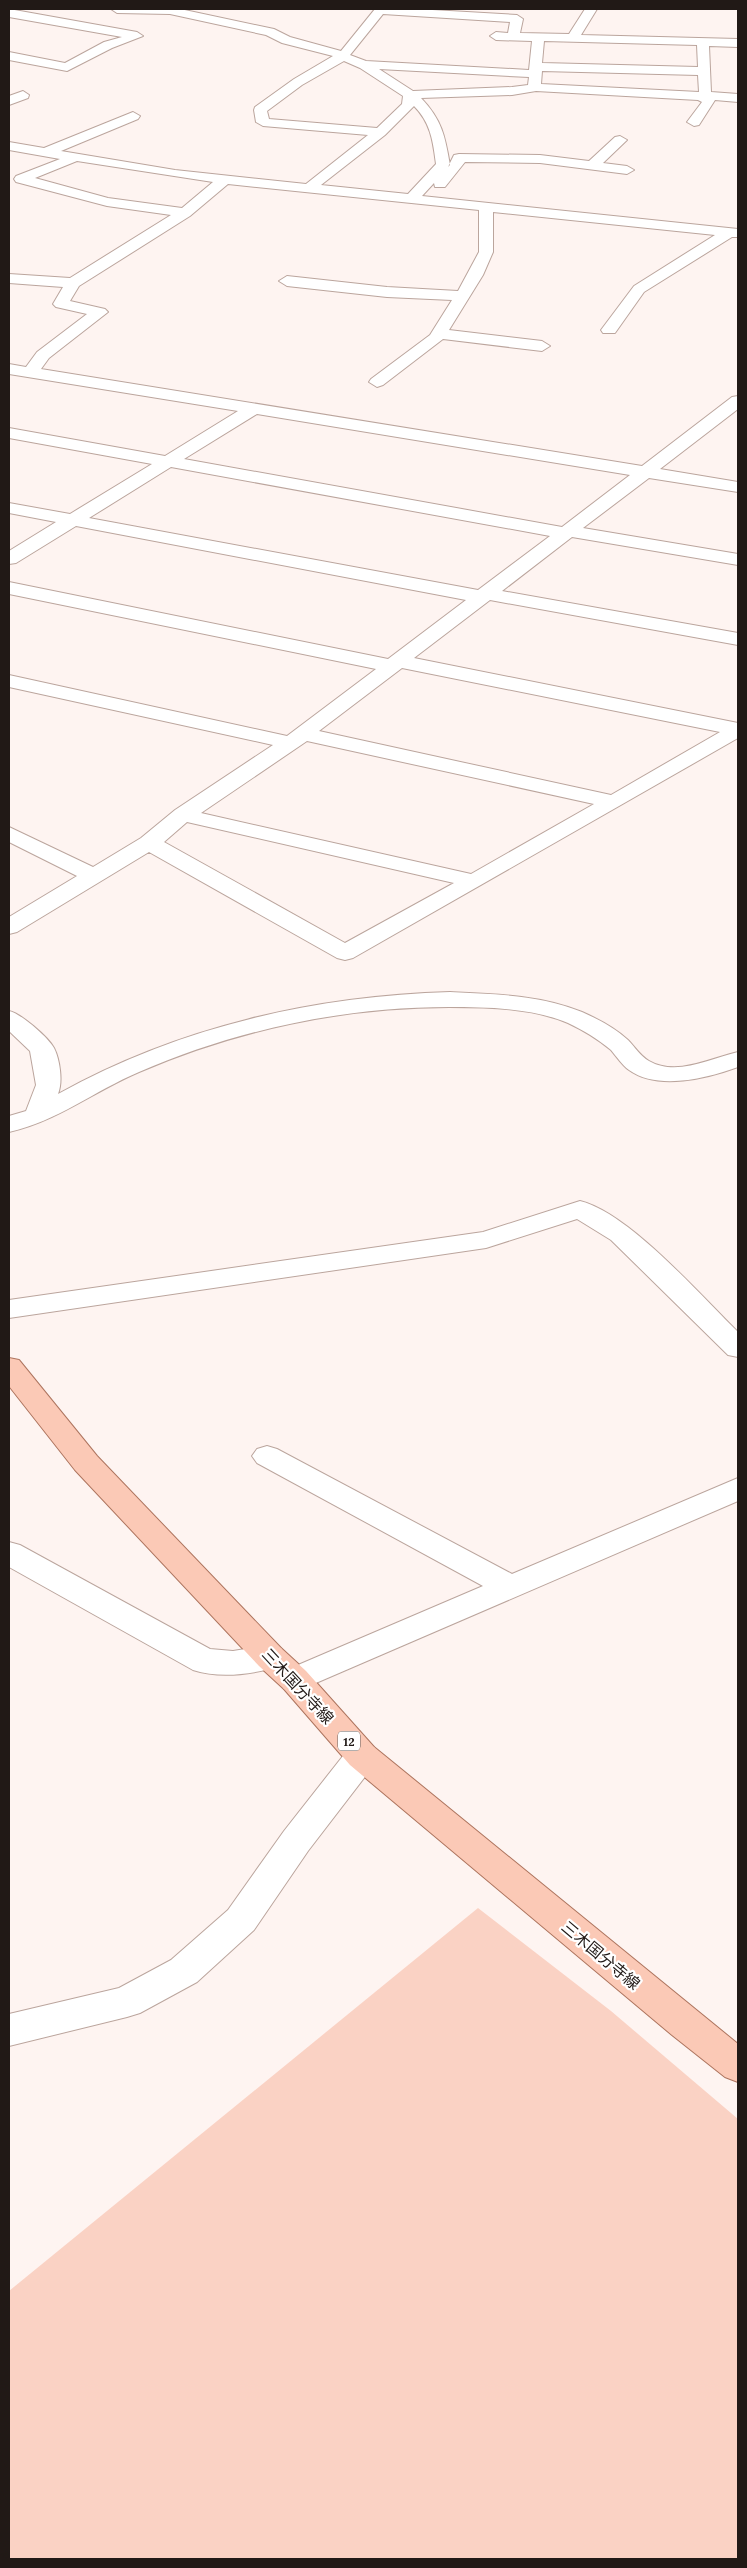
<svg xmlns="http://www.w3.org/2000/svg" width="747" height="2568" font-family="Lora,'Noto Sans JP',serif">
<style>
.green{fill:#fad2c4}
.lines{fill:none;stroke-linecap:round;stroke-linejoin:round}
.minor-casing{stroke:#bba59d;stroke-width:2}
.primary-casing{stroke:#ad745e;stroke-width:2}
.minor{fill:#fff;fill-rule:evenodd}
.primary{fill:#fbc9b6;fill-rule:evenodd}
.labels{text-anchor:middle;dominant-baseline:central;stroke-width:4.5;stroke-linejoin:round;paint-order:stroke}
.shield{fill:#fff;stroke:#645e5c;stroke-width:1}
.shield-label{font-size:12px;font-weight:bold;fill:#211916}
.near-street-label{font-size:16px;fill:#211916;stroke:#fff}
</style>
<rect width="100%" height="100%" fill="#fef4f1"/>
<path class="green" d="M 478,1908 L 611,2011 L 738,2119 L 738,2559 L 9,2559 L 9,2291 Z"/>
<g class="lines">
<g class="minor-casing">
<path id="minor" d="M 9,9 L 137,32 L 143,36 L 112,48 L 67,71 L 9,60 L 9,52 L 65,63 L 104,42 L 122,37 L 9,17 Z
M 111,9 L 180,9 L 274,29 L 290,37 L 341,51 L 375,9 L 415,9 L 517,15 L 523,19 L 520,33 L 569,34 L 585,9 L 597,9 L 581,35 L 738,39 L 738,47 L 709,46 L 711,92 L 738,94 L 738,102 L 715,100 L 699,125 L 694,126 L 687,122 L 702,102 L 698,100 L 536,91 L 512,95 L 421,98 C 442,120 445,136 450,165 L 448,167 L 454,155 L 459,154 L 540,155 L 589,161 L 615,137 L 620,136 L 627,140 L 603,163 L 627,166 L 634,170 L 627,174 L 540,163 L 465,162 L 445,187 L 435,187 L 434,183 L 422,196 L 738,229 L 738,237 L 732,237 L 644,292 L 615,333 L 603,333 L 601,330 L 634,286 L 715,235 L 493,212 L 493,252 L 483,275 L 449,330 L 542,341 L 550,346 L 542,351 L 443,339 L 383,385 L 377,387 L 369,382 L 371,379 L 430,335 L 452,300 L 387,297 L 287,286 L 279,281 L 287,276 L 387,287 L 458,291 L 479,252 L 479,210 L 228,184 L 190,216 L 79,286 L 70,301 L 105,309 L 108,312 L 49,358 L 41,369 L 642,466 L 732,397 L 738,396 L 738,409 L 660,469 L 738,482 L 738,492 L 649,478 L 583,528 L 738,554 L 738,565 L 572,537 L 502,591 L 738,633 L 738,645 L 490,600 L 414,658 L 738,723 L 738,738 L 353,958 L 345,960 L 337,958 L 149,852 L 17,932 L 9,934 L 9,917 L 77,876 L 9,842 L 9,827 L 93,867 L 141,838 L 175,810 L 273,745 L 9,687 L 9,675 L 287,736 L 376,669 L 9,594 L 9,582 L 388,659 L 466,600 L 76,526 L 16,563 L 9,564 L 9,551 L 56,522 L 9,513 L 9,503 L 70,514 L 152,464 L 9,438 L 9,428 L 165,456 L 238,411 L 9,374 L 9,364 L 26,367 L 37,352 L 87,314 L 56,307 L 53,304 L 63,287 L 9,283 L 9,274 L 70,278 L 171,215 L 107,206 L 16,182 L 14,179 L 16,176 L 60,159 L 9,150 L 9,142 L 44,148 L 133,112 L 140,116 L 138,119 L 61,151 L 175,170 L 306,184 L 368,135 L 263,126 L 256,122 L 254,110 L 255,107 L 294,79 L 333,56 L 282,43 L 266,35 L 170,14 L 117,13 ZM 383,14 L 510,22 L 508,33 L 496,32 L 490,36 L 496,40 L 532,41 L 529,70 L 366,61 L 350,55 ZM 544,41 L 697,45 L 698,67 L 542,63 ZM 344,61 L 360,68 L 403,96 L 402,104 L 377,128 L 269,119 L 267,111 L 302,85 ZM 379,69 L 529,77 L 528,85 L 512,87 L 413,91 ZM 542,71 L 698,75 L 699,92 L 541,84 ZM 414,106 C 431,123 433,142 436,164 L 408,194 L 321,185 L 385,135 ZM 77,161 L 213,182 L 182,208 L 108,198 L 35,178 ZM 257,414 L 630,475 L 562,527 L 184,459 ZM 171,467 L 550,536 L 478,590 L 89,518 ZM 402,668 L 720,732 L 611,795 L 319,731 ZM 307,741 L 594,804 L 471,874 L 201,813 ZM 187,822 L 454,883 L 345,943 L 164,842 Z
M 23,91 L 29,95 L 28,98 L 9,105 L 9,96 Z
M 450,992 C 494,994 541,995 582,1012 C 598,1019 615,1028 628,1040 C 635,1047 640,1056 649,1061 C 677,1077 711,1058 738,1052 L 738,1067 C 708,1078 658,1091 629,1070 C 622,1065 617,1057 611,1050 C 598,1039 583,1030 568,1023 C 533,1008 487,1007 449,1007 C 343,1007 236,1030 139,1072 C 94,1091 58,1121 9,1132 L 9,1116 L 26,1111 L 36,1085 L 30,1051 L 9,1031 L 9,1011 C 20,1013 48,1037 54,1048 C 60,1060 63,1082 58,1094 C 178,1027 314,996 450,992 Z
M 580,1201 C 629,1213 700,1295 738,1332 L 738,1357 L 728,1355 L 611,1240 L 577,1219 L 486,1248 L 9,1318 L 9,1300 L 483,1232 Z
M 267,1446 L 277,1449 L 512,1574 L 738,1478 L 738,1501 L 295,1692 L 284,1689 L 279,1680 L 284,1671 L 483,1586 L 257,1463 L 252,1456 L 257,1449 Z
M 9,1542 L 20,1545 L 210,1649 L 233,1651 L 270,1645 L 281,1648 L 286,1657 L 281,1666 C 253,1674 221,1679 193,1670 L 9,1567 Z
M 362,1743 L 374,1747 L 379,1756 L 374,1765 L 308,1851 L 254,1930 L 197,1982 L 140,2013 L 127,2017 L 9,2046 L 9,2014 L 119,1988 L 171,1960 L 228,1910 L 284,1831 L 350,1747 Z"/>
</g>
<g class="primary-casing">
<path id="primary" d="M 9,1358 L 19,1360 L 97,1456 L 281,1648 L 306,1671 L 374,1747 L 738,2044 L 738,2082 L 725,2077 L 672,2035 L 350,1765 L 284,1689 L 259,1666 L 75,1470 L 9,1386 Z"/>
</g>
<use href="#minor" class="minor"/>
<use href="#primary" class="primary"/>
</g>
<g class="labels">
<rect class="shield" x="338" y="1731.5" width="22" height="19" rx="4"/>
<g class="shield-label">
<text x="349" y="1741">12</text>
</g>
<g class="near-street-label">
<text transform="translate(298 1686) rotate(47)">三木国分寺線</text>
<text transform="translate(601 1955) rotate(40)">三木国分寺線</text>
</g>
</g>
<rect width="747" height="2568" fill="none" stroke="#211916" stroke-width="20"/>
</svg>
